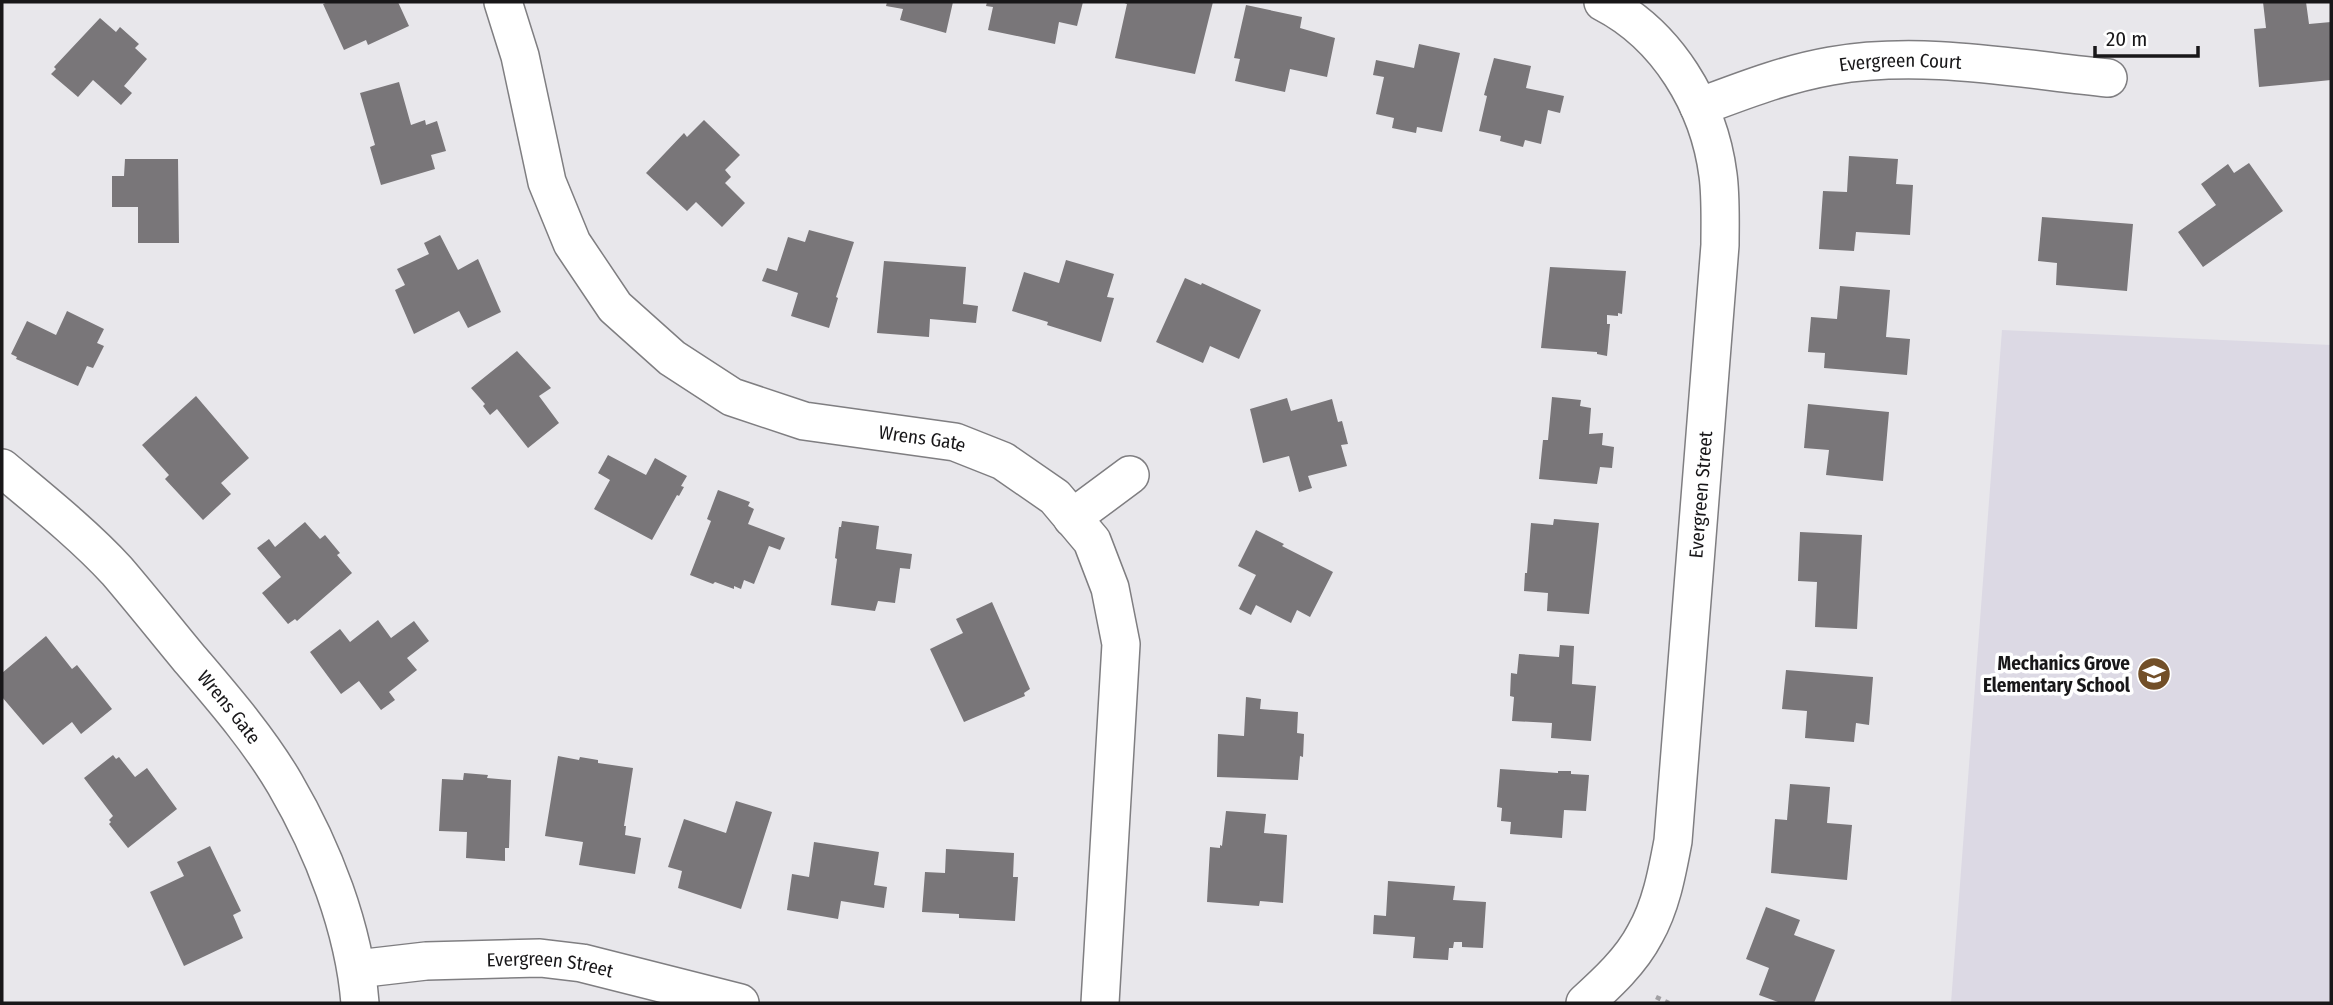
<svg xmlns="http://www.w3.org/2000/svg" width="2333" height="1005" font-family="'Fira Sans Condensed',sans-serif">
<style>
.built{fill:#dcd9e4}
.building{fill:#797679}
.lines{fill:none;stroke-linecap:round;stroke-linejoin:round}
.minor-casing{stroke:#7f7e81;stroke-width:40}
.path{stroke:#a1a0a3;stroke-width:4.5;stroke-dasharray:5 5;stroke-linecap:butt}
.minor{stroke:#fff;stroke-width:37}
.labels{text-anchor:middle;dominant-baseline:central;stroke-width:7;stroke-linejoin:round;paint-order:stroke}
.street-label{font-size:19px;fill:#181719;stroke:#fff}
.poi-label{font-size:19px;font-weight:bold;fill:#181719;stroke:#fff;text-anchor:end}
</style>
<rect width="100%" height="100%" fill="#e8e7eb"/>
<path class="built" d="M 2002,330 L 2331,345 L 2331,1003 L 1951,1003 Z"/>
<path class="building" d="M 328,2 L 398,2 L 409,26 L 368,45 L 366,40 L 344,50 L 323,4 Z
M 887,2 L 953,2 L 946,33 L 900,20 L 903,9 L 886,6 Z
M 987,2 L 1083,2 L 1077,26 L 1059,22 L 1055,44 L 988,30 L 993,7 L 986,6 Z
M 1122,2 L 1213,2 L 1195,74 L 1115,58 L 1127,4 Z
M 2263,2 L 2306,2 L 2309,24 L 2331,22 L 2331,80 L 2259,87 L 2254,29 L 2266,28 Z
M 1246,5 L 1302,17 L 1300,28 L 1335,38 L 1327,77 L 1290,69 L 1285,92 L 1235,81 L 1240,59 L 1234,58 Z
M 100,18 L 116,32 L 120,27 L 139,44 L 135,48 L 147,59 L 124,86 L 132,93 L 121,105 L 93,80 L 78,97 L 51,74 L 56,69 L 54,67 Z
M 1419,44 L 1460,53 L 1442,132 L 1417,127 L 1416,133 L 1392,128 L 1394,118 L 1376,114 L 1384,77 L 1373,75 L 1376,60 L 1414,68 Z
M 1494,58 L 1531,66 L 1526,88 L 1564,96 L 1560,113 L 1548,110 L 1541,144 L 1525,140 L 1523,147 L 1500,141 L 1501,136 L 1479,131 L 1487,96 L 1484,95 Z
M 399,82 L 411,125 L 425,120 L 426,125 L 437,121 L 446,151 L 431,155 L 435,169 L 381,185 L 370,147 L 375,145 L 360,93 Z
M 704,120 L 740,155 L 725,170 L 731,177 L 725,183 L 745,203 L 722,227 L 696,202 L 687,211 L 646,173 L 684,133 L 687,137 Z
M 1849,156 L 1898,159 L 1896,184 L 1913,185 L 1910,235 L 1856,232 L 1854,251 L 1819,249 L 1823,191 L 1847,192 Z
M 125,159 L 178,159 L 179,243 L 138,243 L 138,207 L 112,207 L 112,176 L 124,176 Z
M 2249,163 L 2283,211 L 2203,267 L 2178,232 L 2216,205 L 2201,184 L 2228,164 L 2234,173 Z
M 2042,217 L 2133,224 L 2127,291 L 2056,285 L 2057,263 L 2038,261 Z
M 809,230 L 854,242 L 836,297 L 838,298 L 829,328 L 791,316 L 798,293 L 762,281 L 767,268 L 777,271 L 788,237 L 805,242 Z
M 440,235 L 458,270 L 478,259 L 501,312 L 468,328 L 459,311 L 414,334 L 395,290 L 405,285 L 397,269 L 429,254 L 424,243 Z
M 1066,260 L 1114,274 L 1107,297 L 1114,298 L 1101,342 L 1047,325 L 1048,322 L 1012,311 L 1024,272 L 1059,283 Z
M 884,261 L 966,267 L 963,304 L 978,306 L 976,323 L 930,319 L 929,337 L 877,333 Z
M 1550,267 L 1626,271 L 1622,314 L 1618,313 L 1618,316 L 1607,315 L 1607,324 L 1610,324 L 1607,356 L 1597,354 L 1597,352 L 1541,348 Z
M 1185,278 L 1201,285 L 1202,283 L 1261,310 L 1239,359 L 1210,346 L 1203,363 L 1156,342 Z
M 1840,286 L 1890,290 L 1886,337 L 1910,339 L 1907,375 L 1824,368 L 1825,353 L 1808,352 L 1811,317 L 1837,319 Z
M 67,311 L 104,329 L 97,343 L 104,346 L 93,368 L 87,366 L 78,386 L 16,359 L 17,357 L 11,354 L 27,321 L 56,335 Z
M 517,351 L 551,388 L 539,396 L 559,423 L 528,448 L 497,409 L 490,415 L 483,406 L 485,404 L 471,388 Z
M 196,396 L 249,458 L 221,483 L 231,494 L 203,520 L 165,479 L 169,475 L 142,445 Z
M 1552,397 L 1581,400 L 1580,406 L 1591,408 L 1589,434 L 1603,433 L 1602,445 L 1614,447 L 1612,468 L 1600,467 L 1597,484 L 1539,479 L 1543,440 L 1548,440 Z
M 1287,398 L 1291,411 L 1332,399 L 1338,422 L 1342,421 L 1348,444 L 1341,445 L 1347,466 L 1308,476 L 1312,488 L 1299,492 L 1289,456 L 1263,463 L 1250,409 Z
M 1808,404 L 1889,412 L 1883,481 L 1826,475 L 1829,450 L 1804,448 Z
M 608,455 L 646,475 L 655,458 L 687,476 L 681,486 L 684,487 L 679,496 L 677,495 L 652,540 L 594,509 L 610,480 L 598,473 Z
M 718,490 L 750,502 L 748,506 L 754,509 L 748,524 L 785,538 L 780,550 L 769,546 L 754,584 L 744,580 L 741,589 L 734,586 L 734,589 L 715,582 L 713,584 L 690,575 L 711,521 L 707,519 Z
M 1554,519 L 1599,523 L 1589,614 L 1547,611 L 1548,593 L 1524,591 L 1525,573 L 1527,573 L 1531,523 L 1553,525 Z
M 842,521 L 879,526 L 876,549 L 912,554 L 910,569 L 900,568 L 895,603 L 878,601 L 875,611 L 831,605 L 837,559 L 835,558 L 839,527 L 841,527 Z
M 305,522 L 320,539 L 325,535 L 340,553 L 337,555 L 352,573 L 297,621 L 295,619 L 288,624 L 262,593 L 281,577 L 257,548 L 269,539 L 275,547 Z
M 1256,530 L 1284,544 L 1282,546 L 1333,572 L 1310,617 L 1297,610 L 1291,623 L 1256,605 L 1251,615 L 1239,609 L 1256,575 L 1238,566 Z
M 1800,532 L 1862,535 L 1857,629 L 1815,627 L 1817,582 L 1798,581 Z
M 992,602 L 1030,689 L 1024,693 L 1025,696 L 964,722 L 930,649 L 963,633 L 956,619 Z
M 378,620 L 391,638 L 414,621 L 429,641 L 407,658 L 417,670 L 389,692 L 395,700 L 381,710 L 359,681 L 341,694 L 310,652 L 340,629 L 350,642 Z
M 46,636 L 72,669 L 77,665 L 112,709 L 81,734 L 72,722 L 43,745 L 2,697 L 2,673 Z
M 1560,645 L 1574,646 L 1572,684 L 1596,686 L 1591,741 L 1551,738 L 1552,723 L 1512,721 L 1514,697 L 1510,696 L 1511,673 L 1517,674 L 1519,654 L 1559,657 Z
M 1786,670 L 1873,677 L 1869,725 L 1856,723 L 1854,742 L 1805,738 L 1807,711 L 1782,709 Z
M 1246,697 L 1261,699 L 1260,709 L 1298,712 L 1297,733 L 1304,734 L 1303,757 L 1300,756 L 1298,780 L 1217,777 L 1218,734 L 1244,736 Z
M 113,755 L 116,759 L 119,757 L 135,777 L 147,768 L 177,809 L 128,848 L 109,824 L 111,822 L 109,820 L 113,816 L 84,778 Z
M 558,756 L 579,760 L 580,757 L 598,760 L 598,763 L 633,768 L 624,826 L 626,826 L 625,835 L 641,838 L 635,874 L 579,865 L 583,842 L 545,836 Z
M 1500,769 L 1558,773 L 1558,771 L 1571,771 L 1571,774 L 1589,775 L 1586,811 L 1564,810 L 1562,838 L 1510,834 L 1511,822 L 1501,821 L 1502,808 L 1497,807 Z
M 464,773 L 488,775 L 487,778 L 511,780 L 509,848 L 505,848 L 505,861 L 466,858 L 467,832 L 439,831 L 442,779 L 463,780 Z
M 1790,784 L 1830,787 L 1827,823 L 1852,825 L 1847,880 L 1771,873 L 1775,819 L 1787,820 Z
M 736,801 L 772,812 L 741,909 L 678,888 L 682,871 L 668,867 L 684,819 L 726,833 Z
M 1226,811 L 1266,814 L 1264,833 L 1287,835 L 1283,903 L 1260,901 L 1259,906 L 1207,902 L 1210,847 L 1220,848 L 1220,845 L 1222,846 Z
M 814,842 L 879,852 L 874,885 L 887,887 L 884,908 L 841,901 L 838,919 L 787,910 L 792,874 L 809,877 Z
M 210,846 L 241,911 L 233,915 L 243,938 L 184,966 L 150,892 L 184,876 L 177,862 Z
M 946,849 L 1014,853 L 1013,877 L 1018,877 L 1015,921 L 959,918 L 959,914 L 922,912 L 925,872 L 945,873 Z
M 1388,881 L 1455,886 L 1453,900 L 1486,902 L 1483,948 L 1462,947 L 1462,942 L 1454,942 L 1453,948 L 1449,948 L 1448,960 L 1413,958 L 1415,937 L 1373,934 L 1374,915 L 1386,916 Z
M 1766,907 L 1800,920 L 1794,935 L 1835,950 L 1814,1003 L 1781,1003 L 1759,995 L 1769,968 L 1746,959 Z"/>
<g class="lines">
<g class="minor-casing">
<g id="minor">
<path id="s1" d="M 503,2 L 520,56 L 547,182 L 572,243 L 615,307 L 672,358 L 732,397 L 804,421 L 955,442 L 1003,461 L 1055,497 L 1092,541 L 1110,588 L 1121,644 L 1100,1003"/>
<path id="s2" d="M 1699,107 C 1742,91 1785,74 1831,66 C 1922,50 2018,69 2108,78"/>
<path id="s3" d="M 2,468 C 39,499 84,535 117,571 C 141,599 164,628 188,657 C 222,697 258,738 285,784 C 323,849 354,928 360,1003"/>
<path d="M 1072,518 L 1130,475"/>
<path id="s4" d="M 357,969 L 426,961 L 540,958 L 582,963 L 740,1003"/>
<path id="s5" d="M 1585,1003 C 1607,983 1631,961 1645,934 C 1661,906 1667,873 1673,841 L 1720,245 C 1720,222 1721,197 1718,175 C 1709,104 1667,35 1603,2"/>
</g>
</g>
<path class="path" d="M 1656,997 L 1669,1003"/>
<use href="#minor" class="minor"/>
</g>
<defs>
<g id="school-disc" transform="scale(1.75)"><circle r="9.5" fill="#724f28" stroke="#fff"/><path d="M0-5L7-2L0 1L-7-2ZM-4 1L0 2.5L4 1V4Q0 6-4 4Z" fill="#fff"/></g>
</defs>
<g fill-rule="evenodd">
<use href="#school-disc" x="2154" y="674"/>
</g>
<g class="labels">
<g class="street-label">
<text stroke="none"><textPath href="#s2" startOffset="208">Evergreen Court</textPath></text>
<text stroke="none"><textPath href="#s1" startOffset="672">Wrens Gate</textPath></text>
<text stroke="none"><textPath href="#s5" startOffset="537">Evergreen Street</textPath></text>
<text stroke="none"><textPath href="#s3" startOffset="331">Wrens Gate</textPath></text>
<text stroke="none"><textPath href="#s4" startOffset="194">Evergreen Street</textPath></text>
</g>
<g class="poi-label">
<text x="2130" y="663">Mechanics Grove<tspan x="2130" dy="22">Elementary School</tspan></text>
</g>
</g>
<rect width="2333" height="1005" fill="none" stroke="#181719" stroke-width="7"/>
<path d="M2095 46v10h103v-10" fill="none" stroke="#181719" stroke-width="3.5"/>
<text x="2106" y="46" font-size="21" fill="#181719" stroke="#ffffff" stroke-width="5" paint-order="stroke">20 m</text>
</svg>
